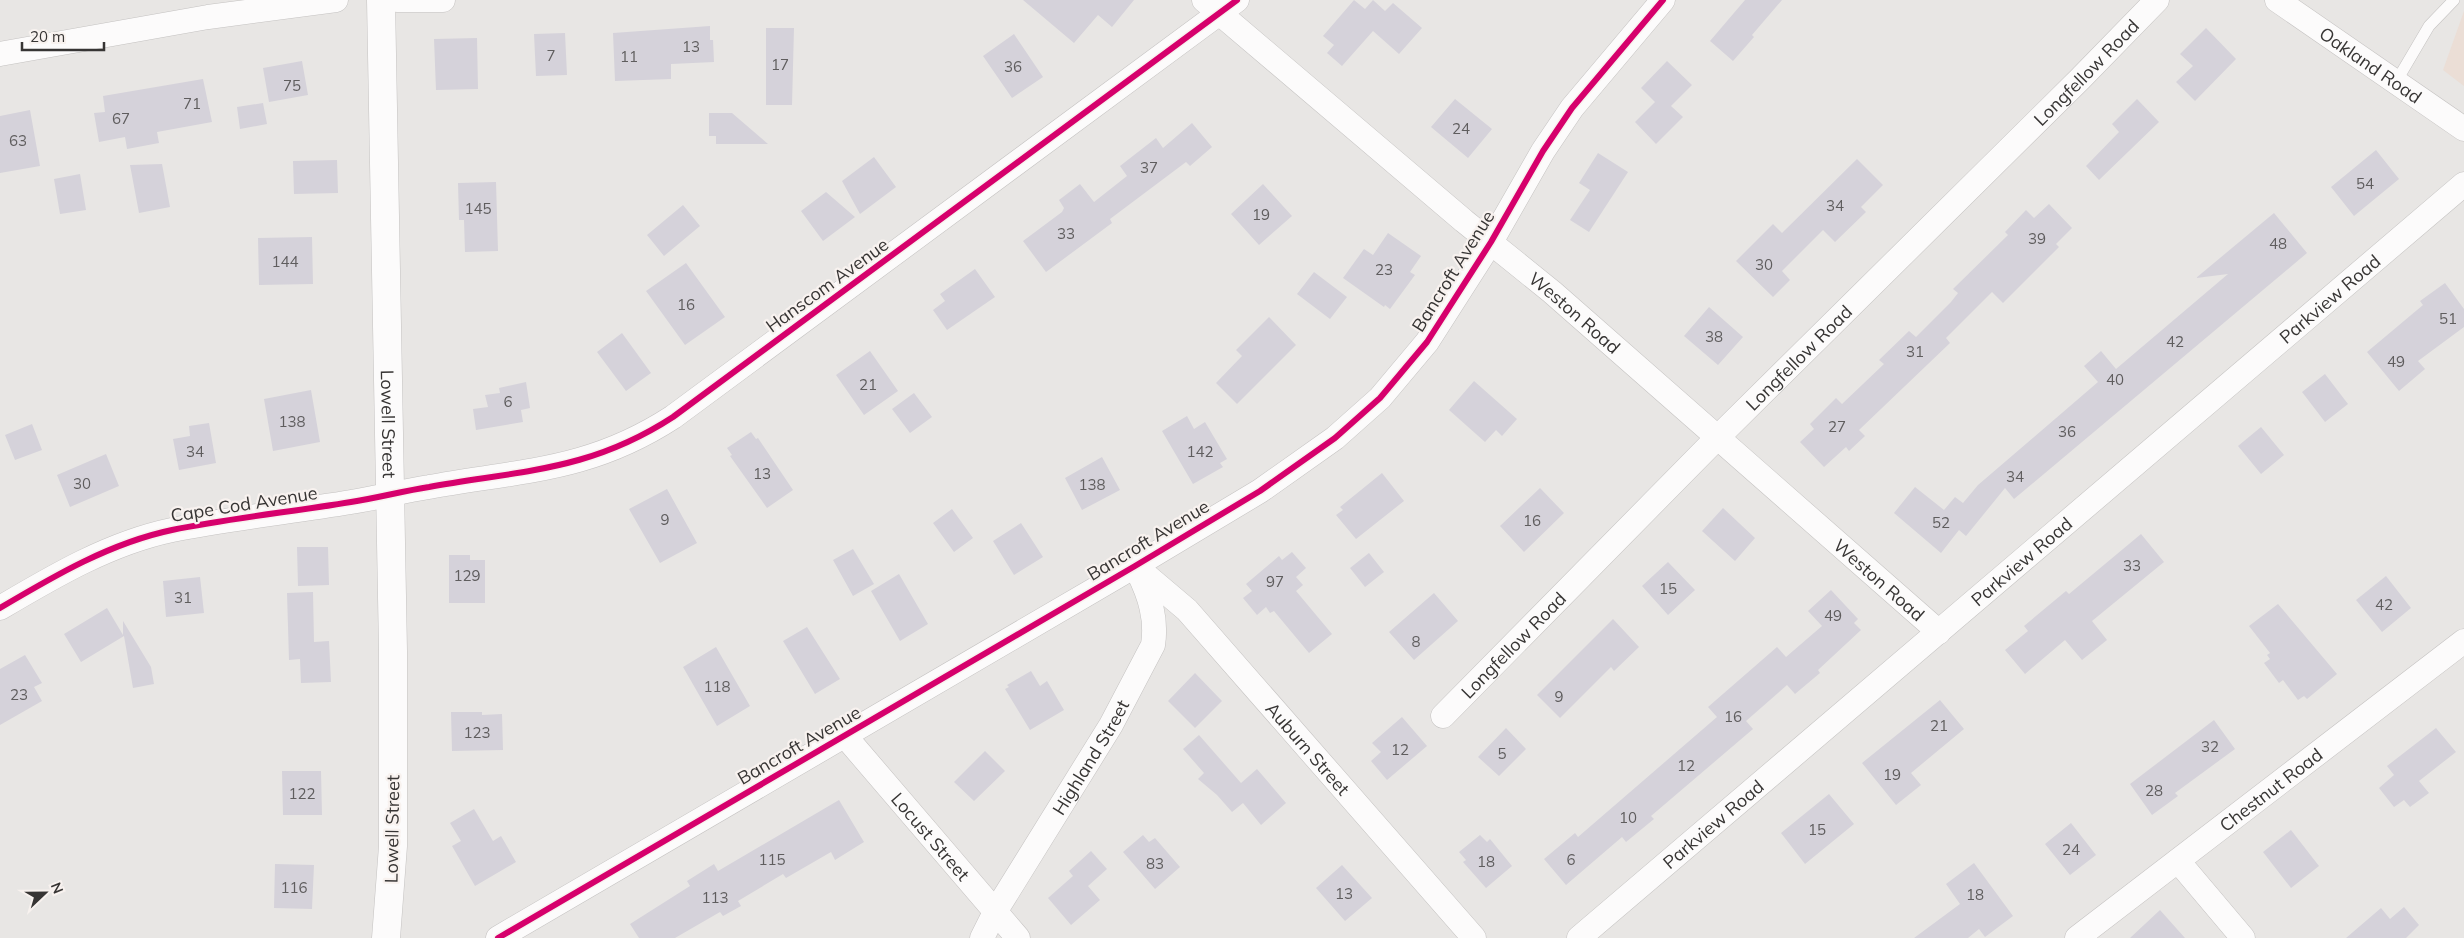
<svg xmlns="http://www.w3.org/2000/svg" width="2464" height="938" font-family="Mulish,sans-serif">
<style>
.education{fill:#ebded6}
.building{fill:#d5d2da}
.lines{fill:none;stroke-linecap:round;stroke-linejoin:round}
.service-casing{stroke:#c4c2c1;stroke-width:12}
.minor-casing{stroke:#c4c2c1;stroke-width:25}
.secondary-casing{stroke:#c4c2c1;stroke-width:29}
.service{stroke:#fcfbfb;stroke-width:11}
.minor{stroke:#fcfbfb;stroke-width:24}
.secondary{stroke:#fcfbfb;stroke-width:28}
.cycleway-casing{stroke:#f8f2ef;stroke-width:9}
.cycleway{stroke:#d6006c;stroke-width:6}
.labels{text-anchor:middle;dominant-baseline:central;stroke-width:4.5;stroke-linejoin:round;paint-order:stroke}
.number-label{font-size:15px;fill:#5f5d5e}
.street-label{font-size:18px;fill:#373534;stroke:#f8f2ef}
</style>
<rect width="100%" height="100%" fill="#e8e6e4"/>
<path class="education" d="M 2464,11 L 2464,86 L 2443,70 Z"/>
<path class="building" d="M 1023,0 L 1134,0 L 1112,27 L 1098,15 L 1074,43 Z
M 1354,0 L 1365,9 L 1373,0 L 1385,11 L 1393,3 L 1422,28 L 1399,54 L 1373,31 L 1342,66 L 1327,53 L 1334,45 L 1323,36 Z
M 1745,0 L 1782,0 L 1752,35 L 1754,37 L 1733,61 L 1710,41 Z
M 710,26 L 710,40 L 713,40 L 714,62 L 671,64 L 671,79 L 615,81 L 613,33 Z
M 766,28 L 794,28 L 792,105 L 766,105 Z
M 2206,28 L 2236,59 L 2195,101 L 2176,82 L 2193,66 L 2180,54 Z
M 565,33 L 567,75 L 536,76 L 534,34 Z
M 1014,34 L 1043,77 L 1012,98 L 983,56 Z
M 477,38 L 478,89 L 436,90 L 434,39 Z
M 302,61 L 308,95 L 269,102 L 263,68 Z
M 1667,61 L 1692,85 L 1671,106 L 1683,117 L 1656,144 L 1635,122 L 1655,102 L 1641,88 Z
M 203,79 L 212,122 L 157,132 L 159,143 L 127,149 L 125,137 L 99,142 L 94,113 L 105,112 L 103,96 Z
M 1455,99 L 1492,129 L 1468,158 L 1431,127 Z
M 2137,99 L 2159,122 L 2099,180 L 2086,166 L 2119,132 L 2112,124 Z
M 263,103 L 267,124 L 240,129 L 237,107 Z
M 30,110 L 40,166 L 0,173 L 0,116 Z
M 709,113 L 732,113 L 768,144 L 716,144 L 716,136 L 709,136 Z
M 1192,123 L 1212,147 L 1190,166 L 1186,162 L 1110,219 L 1112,223 L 1046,272 L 1023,241 L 1062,212 L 1064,208 L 1059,200 L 1080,184 L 1094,202 L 1127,176 L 1120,166 L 1156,138 L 1163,148 Z
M 2376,150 L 2399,179 L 2354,216 L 2331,187 Z
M 1598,153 L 1628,172 L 1589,232 L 1570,220 L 1590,190 L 1579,183 Z
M 874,157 L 896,187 L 860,214 L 842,181 Z
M 1857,159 L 1883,185 L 1861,207 L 1866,212 L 1835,242 L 1823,230 L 1782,271 L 1790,280 L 1773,297 L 1736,261 L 1773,224 L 1782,233 Z
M 337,160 L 338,193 L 294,194 L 293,161 Z
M 162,164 L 170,207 L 139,213 L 130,165 Z
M 80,174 L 86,210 L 60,214 L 54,179 Z
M 496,182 L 498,251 L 465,252 L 464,220 L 459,220 L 458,183 Z
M 1263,184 L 1292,216 L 1259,245 L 1231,214 Z
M 826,192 L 855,217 L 823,241 L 801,211 Z
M 2049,204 L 2072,228 L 2056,244 L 2059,247 L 2003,303 L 1992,292 L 1946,338 L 1950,343 L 1859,430 L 1865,436 L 1849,451 L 1846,447 L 1824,467 L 1800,442 L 1814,429 L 1810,424 L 1836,398 L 1842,404 L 1884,364 L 1879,360 L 1909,331 L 1916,337 L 1951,302 L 1958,293 L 1953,289 L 2008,235 L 2005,232 L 2026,210 L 2034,218 Z
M 683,205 L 700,226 L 664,256 L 647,235 Z
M 2274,213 L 2307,253 L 2014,499 L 2005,488 L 1966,536 L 1959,530 L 1941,553 L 1894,513 L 1915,487 L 1944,510 L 1955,497 L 1963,503 L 1978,485 L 2098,382 L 2084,366 L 2101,351 L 2116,369 L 2228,274 L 2196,278 Z
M 1388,233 L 1421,256 L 1410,272 L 1415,275 L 1390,309 L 1385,305 L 1384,307 L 1343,278 L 1364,249 L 1373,255 Z
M 312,237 L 313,284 L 259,285 L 258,238 Z
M 686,263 L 725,317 L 685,345 L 646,291 Z
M 975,269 L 995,297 L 947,330 L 933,310 L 945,301 L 940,294 Z
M 1314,272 L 1347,297 L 1330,319 L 1297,294 Z
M 2445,283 L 2464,309 L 2464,327 L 2418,361 L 2425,369 L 2399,391 L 2367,352 L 2423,305 L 2420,301 Z
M 1709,307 L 1743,337 L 1718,365 L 1684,336 Z
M 1269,317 L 1296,345 L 1237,404 L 1216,383 L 1242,356 L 1236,350 Z
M 622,333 L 651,373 L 626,391 L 597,352 Z
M 870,351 L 898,391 L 864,415 L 836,375 Z
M 2325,374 L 2348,404 L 2325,422 L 2302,392 Z
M 1474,381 L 1517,419 L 1502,436 L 1496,430 L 1485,442 L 1449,410 Z
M 526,382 L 530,408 L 521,410 L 523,422 L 476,430 L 473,409 L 488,407 L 485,395 L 500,393 L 499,388 Z
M 311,390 L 320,442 L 273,451 L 264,399 Z
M 914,393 L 932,417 L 910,433 L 892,409 Z
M 1187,416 L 1194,429 L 1205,422 L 1227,459 L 1220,463 L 1223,467 L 1193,484 L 1162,431 Z
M 209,423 L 216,463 L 179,470 L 173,439 L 190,436 L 189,426 Z
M 32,424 L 42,450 L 15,460 L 5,435 Z
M 2261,427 L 2284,455 L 2261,474 L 2238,446 Z
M 751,432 L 756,439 L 758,438 L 793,490 L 767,508 L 730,456 L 732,455 L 727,448 Z
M 106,454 L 119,486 L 70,507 L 57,475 Z
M 1102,457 L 1120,490 L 1082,510 L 1065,478 Z
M 1382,473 L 1404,501 L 1356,539 L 1336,515 L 1343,510 L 1340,507 Z
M 1540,488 L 1564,513 L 1524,552 L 1500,526 Z
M 667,489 L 697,543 L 660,563 L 629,509 Z
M 1723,508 L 1755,538 L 1735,561 L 1702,531 Z
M 952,509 L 973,538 L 954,552 L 933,523 Z
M 1021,523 L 1043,557 L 1014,575 L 993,541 Z
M 2141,534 L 2164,562 L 2092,621 L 2107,640 L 2082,660 L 2065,640 L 2025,674 L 2005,650 L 2028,631 L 2024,626 L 2066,591 L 2069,594 Z
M 297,547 L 328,547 L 329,585 L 298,586 Z
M 853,549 L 874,584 L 853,596 L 833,560 Z
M 1292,552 L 1306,568 L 1296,577 L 1303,585 L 1296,591 L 1332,634 L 1309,653 L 1274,611 L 1270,613 L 1266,607 L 1257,615 L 1243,598 L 1252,591 L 1246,584 L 1279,556 L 1282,560 Z
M 1369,553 L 1384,572 L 1365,587 L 1350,568 Z
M 449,555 L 470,555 L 470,560 L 485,560 L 485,603 L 449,603 Z
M 1668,562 L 1695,590 L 1668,615 L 1642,586 Z
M 899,574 L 928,624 L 900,641 L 871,591 Z
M 2386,576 L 2411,608 L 2382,632 L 2356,600 Z
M 200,577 L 204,613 L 166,617 L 163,581 Z
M 1831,590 L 1858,619 L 1854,623 L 1861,630 L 1818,670 L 1820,673 L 1795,694 L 1787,685 L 1746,721 L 1753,729 L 1651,816 L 1654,819 L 1626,842 L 1622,837 L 1566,885 L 1544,859 L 1575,833 L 1578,837 L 1717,717 L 1708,707 L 1777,647 L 1786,657 L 1822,626 L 1808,611 Z
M 313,592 L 314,642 L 329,641 L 331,682 L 301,683 L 300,659 L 289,660 L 287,593 Z
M 1434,593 L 1458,621 L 1414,660 L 1389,632 Z
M 2278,604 L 2337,674 L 2307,699 L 2304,696 L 2298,700 L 2283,680 L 2279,683 L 2264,663 L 2270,659 L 2267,655 L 2270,653 L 2249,626 Z
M 107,608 L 123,635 L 123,621 L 151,667 L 154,684 L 133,688 L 124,636 L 81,662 L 64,634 Z
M 1613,619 L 1639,647 L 1614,671 L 1611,667 L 1560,718 L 1537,695 Z
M 807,627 L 840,679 L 815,694 L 783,641 Z
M 716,647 L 750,706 L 717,726 L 683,667 Z
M 25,655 L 42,683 L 34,687 L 42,701 L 0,725 L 0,669 Z
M 1031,671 L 1040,686 L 1047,681 L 1064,710 L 1030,730 L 1005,689 L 1009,687 L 1007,685 Z
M 1195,673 L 1222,701 L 1195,728 L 1168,701 Z
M 1940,700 L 1964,729 L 1911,773 L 1921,785 L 1896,805 L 1862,763 Z
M 451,712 L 482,712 L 482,715 L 502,714 L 503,750 L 452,751 Z
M 1402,717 L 1427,746 L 1387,780 L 1371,761 L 1381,752 L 1372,743 Z
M 2214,720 L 2235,749 L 2175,793 L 2178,796 L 2152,815 L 2130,784 Z
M 1506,728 L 1526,749 L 1499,776 L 1478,757 Z
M 2436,728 L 2456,752 L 2419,781 L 2429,793 L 2410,807 L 2404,800 L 2394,807 L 2379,788 L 2394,775 L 2387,766 Z
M 1199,735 L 1241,783 L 1257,769 L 1286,803 L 1261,825 L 1243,803 L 1232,812 L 1217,795 L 1198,779 L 1204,773 L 1183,749 Z
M 985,751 L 1005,771 L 974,801 L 954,782 Z
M 282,771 L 321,771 L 322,815 L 283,815 Z
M 1829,794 L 1854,824 L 1805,864 L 1781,833 Z
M 839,800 L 864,842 L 835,860 L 831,852 L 786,878 L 783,874 L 738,901 L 741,906 L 723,916 L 720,912 L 675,938 L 639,938 L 630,924 L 690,886 L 687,881 L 714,864 L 718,871 Z
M 474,809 L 493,841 L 501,836 L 516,862 L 475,886 L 452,846 L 461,841 L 450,823 Z
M 2071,823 L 2096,855 L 2070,875 L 2045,844 Z
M 2291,830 L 2319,866 L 2291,888 L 2263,852 Z
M 1143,835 L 1149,842 L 1155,838 L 1180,867 L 1155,889 L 1123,852 Z
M 1480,835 L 1487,842 L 1490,839 L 1512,866 L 1486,888 L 1463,862 L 1466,860 L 1459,852 Z
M 1091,851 L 1107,869 L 1088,886 L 1100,900 L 1071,925 L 1048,898 L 1073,876 L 1069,871 Z
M 1974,863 L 2013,916 L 1985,937 L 1979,929 L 1968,938 L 1914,938 L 1960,904 L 1946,884 Z
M 275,864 L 314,865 L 312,909 L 274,908 Z
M 1342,865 L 1372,898 L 1345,921 L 1316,888 Z
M 2404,907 L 2419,925 L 2406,938 L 2346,938 L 2381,908 L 2390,919 Z
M 2160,910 L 2185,938 L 2130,938 Z"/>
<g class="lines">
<g class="service-casing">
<path id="service" d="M 2396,82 L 2429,26 L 2454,0"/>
</g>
<g class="minor-casing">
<g id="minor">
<path d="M 397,0 L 443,0"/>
<path id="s1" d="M 1204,0 L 1464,221 L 1552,292 L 1939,632"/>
<path id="s2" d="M 2277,0 L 2464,129"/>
<path d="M 0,54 L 208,17 L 336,0"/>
<path id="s3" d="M 1135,566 L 1187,610 L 1474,938"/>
<path d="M 0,608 C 54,576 110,543 172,530 C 231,518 291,512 351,502 C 377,498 403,491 429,487 C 523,470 590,471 673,417 L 1237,0"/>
<path id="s4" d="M 1443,716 L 1718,437 L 2080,79 L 2157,0"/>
<path id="s5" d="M 845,736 L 1018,938"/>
<path d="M 2178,861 L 2243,938"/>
<path d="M 498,938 L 1135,566 L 1260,491 L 1335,438 L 1380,398 L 1427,342 L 1491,242 L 1543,151 L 1572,108 L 1663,0"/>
<path id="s6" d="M 982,938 L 995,912 L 1111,725 L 1153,645 C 1157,619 1150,596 1138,572"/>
<path id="s7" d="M 1579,938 L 2464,184"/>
<path id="s8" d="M 2077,938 L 2464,641"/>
</g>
</g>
<g class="secondary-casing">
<g id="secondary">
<path id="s9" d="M 381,0 L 393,651 L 393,846 L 386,938"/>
</g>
</g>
<use href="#service" class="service"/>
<use href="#minor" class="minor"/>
<use href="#secondary" class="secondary"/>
<g class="cycleway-casing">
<path id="cycleway" d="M 0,608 C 54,576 110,543 172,530 C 231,518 291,512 351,502 C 377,498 403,491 429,487 C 523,470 590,471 673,417 L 1237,0
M 498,938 L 1135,566 L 1260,491 L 1335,438 L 1380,398 L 1427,342 L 1491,242 L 1543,151 L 1572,108 L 1663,0"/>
</g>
<use href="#cycleway" class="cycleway"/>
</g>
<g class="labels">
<g class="number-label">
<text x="691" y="46">13</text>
<text x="551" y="55">7</text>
<text x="629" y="56">11</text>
<text x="780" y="64">17</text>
<text x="1013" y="66">36</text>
<text x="292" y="85">75</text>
<text x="192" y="103">71</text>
<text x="121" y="118">67</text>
<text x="1461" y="128">24</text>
<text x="18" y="140">63</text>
<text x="1149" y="167">37</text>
<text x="2365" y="183">54</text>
<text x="1835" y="205">34</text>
<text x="478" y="208">145</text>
<text x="1261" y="214">19</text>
<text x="1066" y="233">33</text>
<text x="2037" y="238">39</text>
<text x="2278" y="243">48</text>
<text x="285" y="261">144</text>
<text x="1764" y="264">30</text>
<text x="1384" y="269">23</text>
<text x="686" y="304">16</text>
<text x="2448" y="318">51</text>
<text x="1714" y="336">38</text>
<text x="2175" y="341">42</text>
<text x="1915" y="351">31</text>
<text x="2396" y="361">49</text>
<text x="2115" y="379">40</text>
<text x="868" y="384">21</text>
<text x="508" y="401">6</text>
<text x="292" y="421">138</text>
<text x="1837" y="426">27</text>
<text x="2067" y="431">36</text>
<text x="195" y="451">34</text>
<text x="1200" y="451">142</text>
<text x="762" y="473">13</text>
<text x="2015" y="476">34</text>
<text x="82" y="483">30</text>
<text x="1092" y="484">138</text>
<text x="665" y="519">9</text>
<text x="1532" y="520">16</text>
<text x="1941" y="522">52</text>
<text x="2132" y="565">33</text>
<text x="467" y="575">129</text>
<text x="1275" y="581">97</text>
<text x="1668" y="588">15</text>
<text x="183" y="597">31</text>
<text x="2384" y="604">42</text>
<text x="1833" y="615">49</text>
<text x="1416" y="641">8</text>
<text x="717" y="686">118</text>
<text x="19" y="694">23</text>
<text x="1559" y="696">9</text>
<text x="1733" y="716">16</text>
<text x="1939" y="725">21</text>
<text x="477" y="732">123</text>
<text x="2210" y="746">32</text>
<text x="1400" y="749">12</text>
<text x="1502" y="753">5</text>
<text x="1686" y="765">12</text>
<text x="1892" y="774">19</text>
<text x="2154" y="790">28</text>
<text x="302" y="793">122</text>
<text x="1628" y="817">10</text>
<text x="1817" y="829">15</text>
<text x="2071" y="849">24</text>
<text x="772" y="859">115</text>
<text x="1571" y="859">6</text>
<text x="1486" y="861">18</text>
<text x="1155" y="863">83</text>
<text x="294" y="887">116</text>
<text x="1344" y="893">13</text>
<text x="1975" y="894">18</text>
<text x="715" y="897">113</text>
</g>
<g class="street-label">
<text stroke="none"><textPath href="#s2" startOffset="114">Oakland Road</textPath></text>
<text stroke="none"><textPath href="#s4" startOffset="910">Longfellow Road</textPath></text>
<text transform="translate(1453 271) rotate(-58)">Bancroft Avenue</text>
<text transform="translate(827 285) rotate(-36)">Hanscom Avenue</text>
<text stroke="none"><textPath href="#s7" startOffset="986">Parkview Road</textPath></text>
<text stroke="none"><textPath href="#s1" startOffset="485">Weston Road</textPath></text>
<text stroke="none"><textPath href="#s4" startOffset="505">Longfellow Road</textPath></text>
<text stroke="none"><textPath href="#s9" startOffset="424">Lowell Street</textPath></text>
<text transform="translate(244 504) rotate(-9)">Cape Cod Avenue</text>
<text transform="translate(1148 540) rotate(-31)">Bancroft Avenue</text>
<text stroke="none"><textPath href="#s7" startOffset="581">Parkview Road</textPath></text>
<text stroke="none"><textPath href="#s1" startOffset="890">Weston Road</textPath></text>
<text stroke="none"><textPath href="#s4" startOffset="100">Longfellow Road</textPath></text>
<text transform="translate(799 745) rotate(-30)">Bancroft Avenue</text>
<text stroke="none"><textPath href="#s3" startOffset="252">Auburn Street</textPath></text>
<text stroke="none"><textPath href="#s6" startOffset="211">Highland Street</textPath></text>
<text stroke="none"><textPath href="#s8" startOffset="244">Chestnut Road</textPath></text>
<text stroke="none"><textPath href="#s7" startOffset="176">Parkview Road</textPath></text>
<text transform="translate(392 829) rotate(-89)">Lowell Street</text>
<text stroke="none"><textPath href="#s5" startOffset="132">Locust Street</textPath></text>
</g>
</g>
<g transform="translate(45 893) rotate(68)" stroke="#f8f2ef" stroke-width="4" paint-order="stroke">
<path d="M0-4L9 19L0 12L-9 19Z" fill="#373534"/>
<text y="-8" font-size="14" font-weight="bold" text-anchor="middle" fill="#373534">N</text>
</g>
<path d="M22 42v8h82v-8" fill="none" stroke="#373534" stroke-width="2.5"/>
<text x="30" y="42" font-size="15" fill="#373534" stroke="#f8f2ef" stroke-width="4" paint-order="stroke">20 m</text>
</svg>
